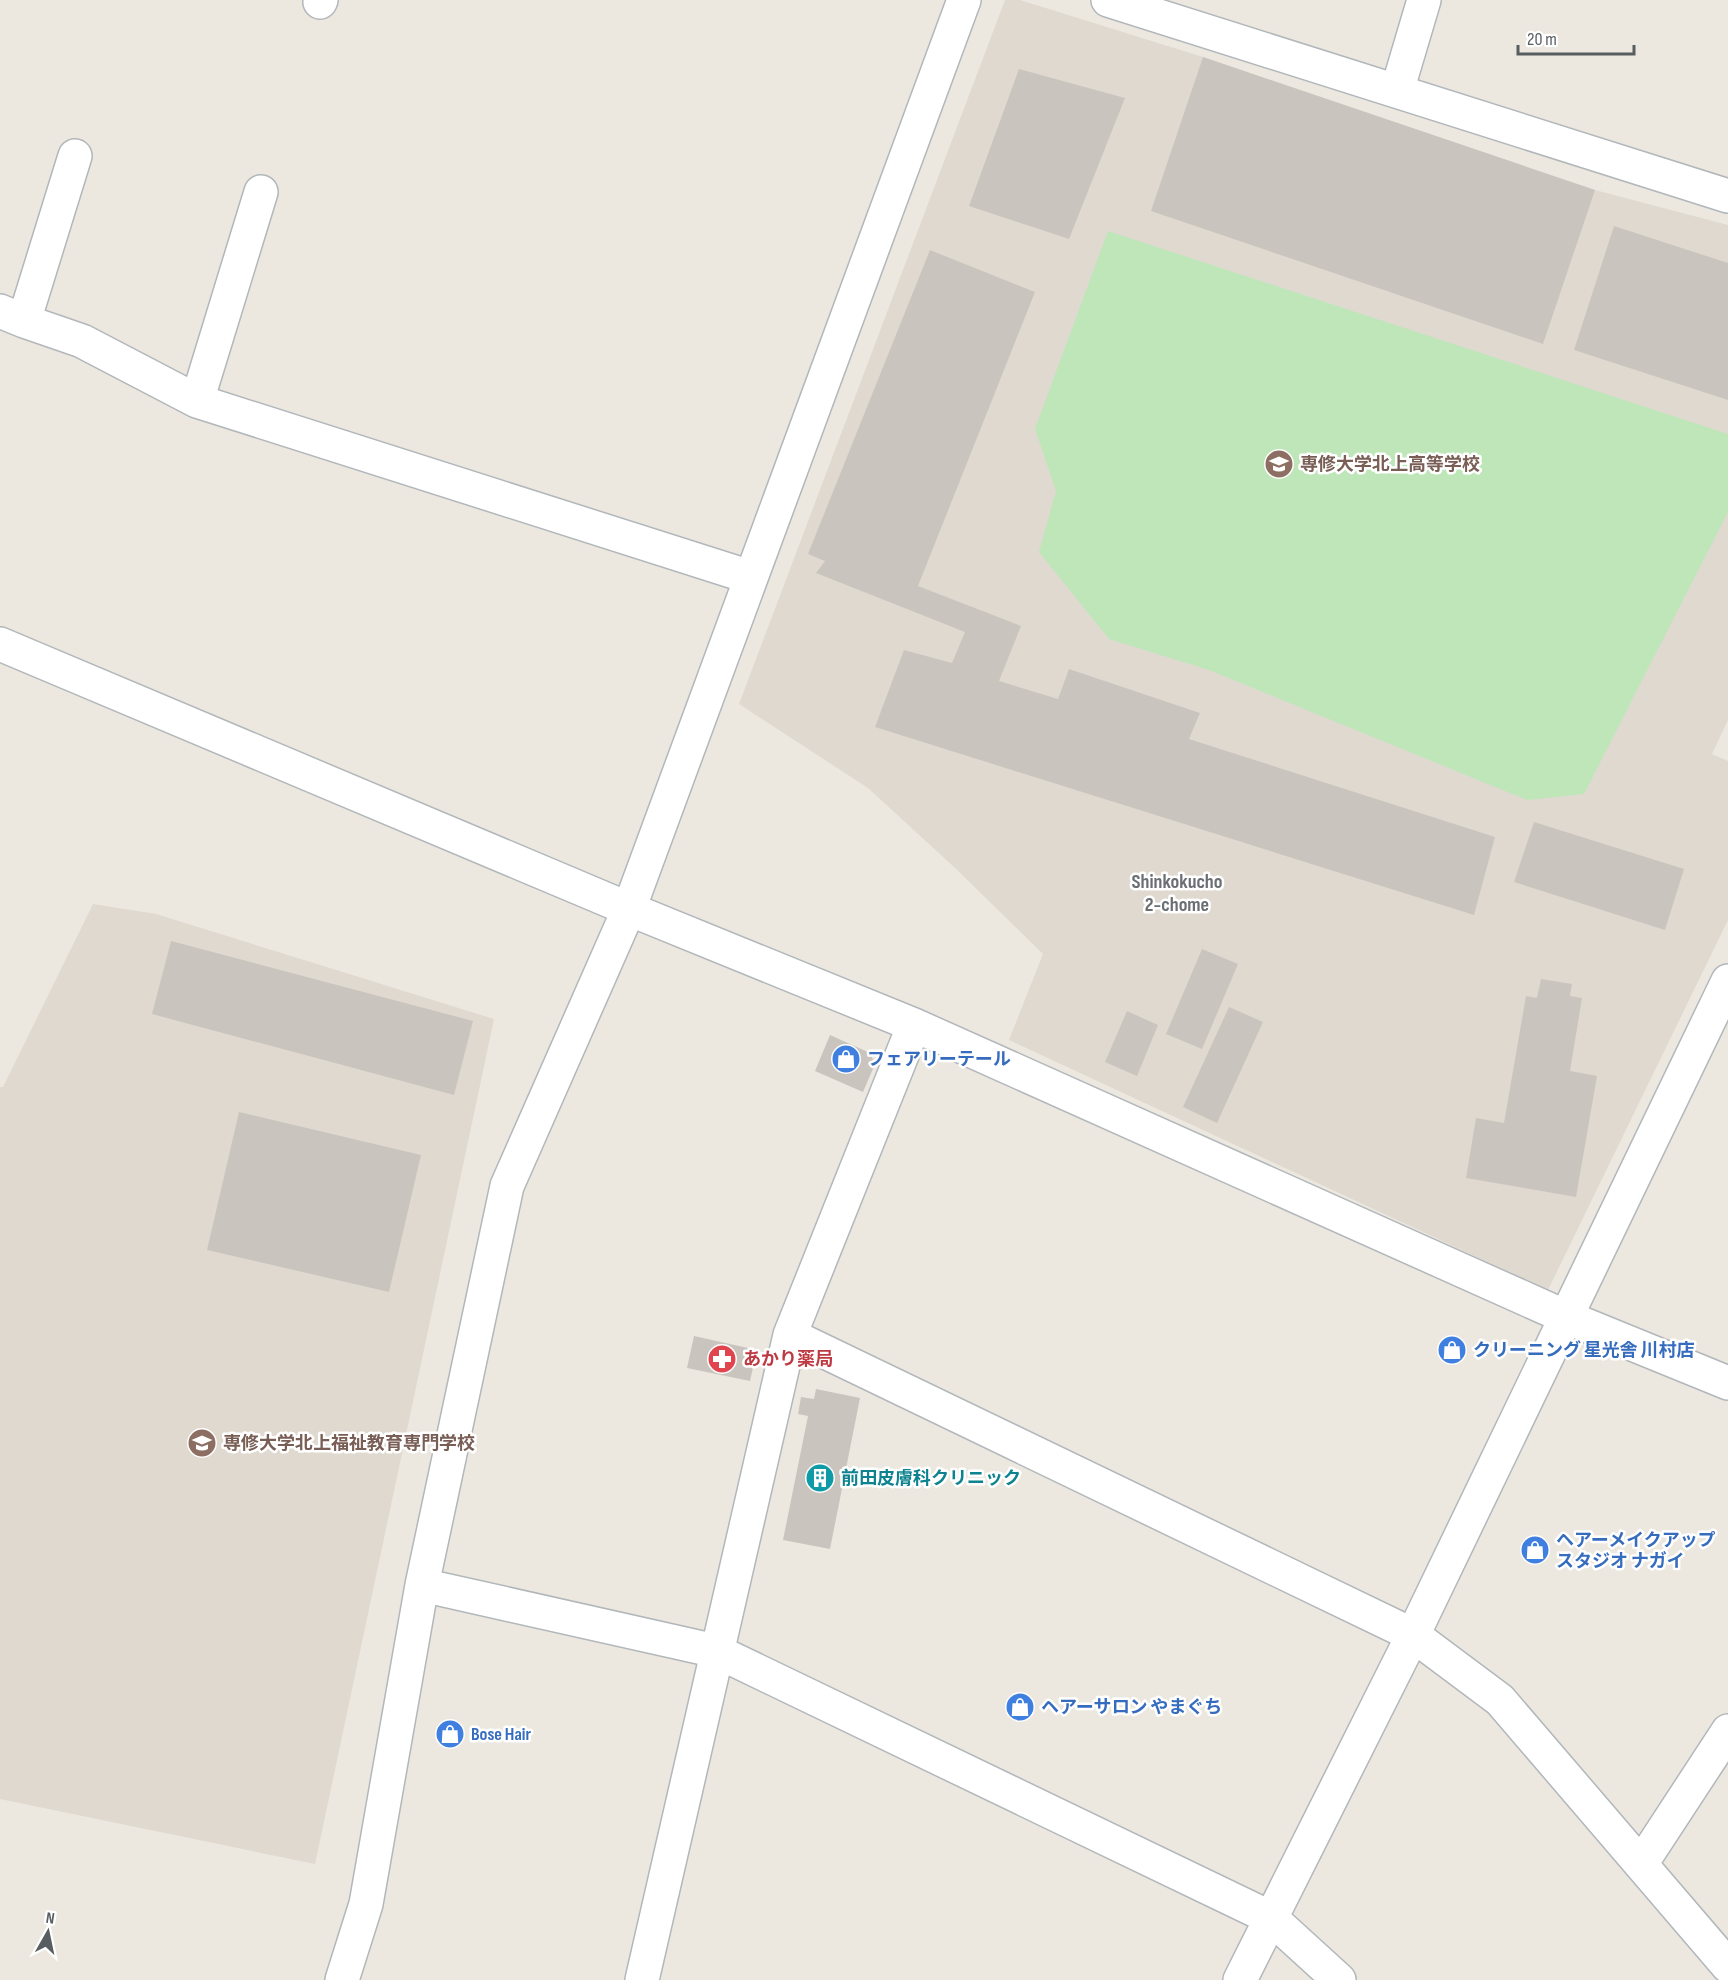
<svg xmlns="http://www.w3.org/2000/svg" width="1728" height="1980" font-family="'Sofia Sans Condensed','Noto Sans JP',sans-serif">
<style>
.education{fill:#dfd9d0}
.green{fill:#bee6b9}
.building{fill:#c9c5be}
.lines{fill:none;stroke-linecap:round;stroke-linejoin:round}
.minor-casing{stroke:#b2b7bb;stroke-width:36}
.minor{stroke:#fff;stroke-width:33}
.labels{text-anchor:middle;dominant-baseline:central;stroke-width:5;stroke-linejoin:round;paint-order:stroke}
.education-label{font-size:18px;font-weight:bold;fill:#785e54;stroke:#fff;text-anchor:start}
.shop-label{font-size:18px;font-weight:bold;fill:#366cbe;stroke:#fff;text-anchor:start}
.health-label{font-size:18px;font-weight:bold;fill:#be3a42;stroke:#fff;text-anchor:start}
.culture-label{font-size:18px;font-weight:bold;fill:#0d838f;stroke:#fff;text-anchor:start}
.neighbourhood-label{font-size:20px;font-weight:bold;fill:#696f73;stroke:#fff}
</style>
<rect width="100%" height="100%" fill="#ece8df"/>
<path class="education" d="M 1005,0 L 1020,0 L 1203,57 L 1595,190 L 1728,225 L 1728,720 L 1712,754 L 1728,761 L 1728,920 L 1548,1290 L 1009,1040 L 1043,954 L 954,867 L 868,788 L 739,704 Z
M 93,904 L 156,914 L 494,1019 L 315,1864 L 0,1799 L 0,1087 L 3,1087 Z"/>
<path class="green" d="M 1108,231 L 1728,434 L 1728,512 L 1584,794 L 1527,800 L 1209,670 L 1109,639 L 1039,552 L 1056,491 L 1035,429 Z"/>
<path class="building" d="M 1203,57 L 1595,190 L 1543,344 L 1151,211 Z
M 1019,69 L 1125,98 L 1069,239 L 969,206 Z
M 1614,226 L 1728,263 L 1728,400 L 1574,350 Z
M 930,250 L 1035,292 L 918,586 L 1021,626 L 999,681 L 1058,699 L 1069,669 L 1200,713 L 1189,739 L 1495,837 L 1474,915 L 875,727 L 904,650 L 952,663 L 965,632 L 816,573 L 825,561 L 808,554 Z
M 1534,822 L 1684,869 L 1665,930 L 1514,882 Z
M 171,941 L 473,1021 L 454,1095 L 152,1014 Z
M 1202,949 L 1238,964 L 1202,1049 L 1166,1034 Z
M 1541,979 L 1572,984 L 1570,996 L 1582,998 L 1570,1071 L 1597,1076 L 1576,1197 L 1466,1178 L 1476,1118 L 1504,1123 L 1526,996 L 1537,998 Z
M 1229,1007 L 1263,1022 L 1217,1123 L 1183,1107 Z
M 1127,1011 L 1158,1025 L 1137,1076 L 1105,1062 Z
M 830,1035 L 870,1053 L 875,1064 L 863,1092 L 815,1071 Z
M 239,1112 L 421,1155 L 389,1292 L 207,1250 Z
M 694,1336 L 757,1350 L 750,1381 L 687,1368 Z
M 816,1389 L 860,1398 L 830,1549 L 783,1540 L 808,1416 L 798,1414 L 801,1397 L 814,1399 Z"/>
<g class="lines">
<g class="minor-casing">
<path id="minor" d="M 1108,0 L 1728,196
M 320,2 L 321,0
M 1397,91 L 1424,0
M 0,311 L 24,321 L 82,341 L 197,401 L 750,577
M 24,321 L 75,156
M 197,401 L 261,192
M 0,644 L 629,909 L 914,1025 L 1566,1317 L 1728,1383
M 790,1335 L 1413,1635 L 1500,1700 L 1728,1966
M 422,1585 L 716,1651 L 1271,1918 L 1339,1980
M 1641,1864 L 1728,1731
M 342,1980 L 366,1904 L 422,1585 L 507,1186 L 629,909 L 964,0
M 642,1980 L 790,1335 L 914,1025
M 1240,1980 L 1413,1635 L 1728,981"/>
</g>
<use href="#minor" class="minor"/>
</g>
<defs>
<g id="school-disc" transform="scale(1.5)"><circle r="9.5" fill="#8d6e63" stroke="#fff"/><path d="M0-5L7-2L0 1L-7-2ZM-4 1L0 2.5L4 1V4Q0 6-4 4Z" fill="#fff"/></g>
<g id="shop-disc" transform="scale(1.5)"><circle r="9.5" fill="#3f7fe0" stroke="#fff"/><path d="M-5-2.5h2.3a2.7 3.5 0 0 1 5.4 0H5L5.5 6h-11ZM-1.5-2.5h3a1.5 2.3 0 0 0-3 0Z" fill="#fff"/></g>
<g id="pharmacy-disc" transform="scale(1.5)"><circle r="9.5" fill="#e0444e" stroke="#fff"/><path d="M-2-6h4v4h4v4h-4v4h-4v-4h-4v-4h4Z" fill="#fff"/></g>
<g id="building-disc" transform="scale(1.5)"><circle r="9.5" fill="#0f9aa8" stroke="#fff"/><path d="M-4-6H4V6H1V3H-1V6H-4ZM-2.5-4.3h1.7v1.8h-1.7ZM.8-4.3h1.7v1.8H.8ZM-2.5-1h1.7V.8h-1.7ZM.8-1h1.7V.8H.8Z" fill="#fff"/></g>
</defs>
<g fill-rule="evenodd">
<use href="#school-disc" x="1279" y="464"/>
<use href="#shop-disc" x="846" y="1059"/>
<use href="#shop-disc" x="1452" y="1350"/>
<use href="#pharmacy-disc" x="722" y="1359"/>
<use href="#school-disc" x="202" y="1443"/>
<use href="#building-disc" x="820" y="1478"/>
<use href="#shop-disc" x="1535" y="1550"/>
<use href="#shop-disc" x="1020" y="1707"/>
<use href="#shop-disc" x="450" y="1734"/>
</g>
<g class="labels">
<g class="education-label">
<text x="1300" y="464">専修大学北上高等学校</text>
<text x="223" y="1443">専修大学北上福祉教育専門学校</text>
</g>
<g class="shop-label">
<text x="867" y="1059">フェアリーテール</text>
<text x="1473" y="1350">クリーニング 星光舎 川村店</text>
<text x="1556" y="1540">ヘアーメイクアップ<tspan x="1556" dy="21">スタジオ ナガイ</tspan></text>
<text x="1041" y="1707">ヘアーサロン やまぐち</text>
<text x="471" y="1734">Bose Hair</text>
</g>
<g class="health-label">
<text x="743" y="1359">あかり薬局</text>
</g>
<g class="culture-label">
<text x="841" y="1478">前田皮膚科クリニック</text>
</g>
<g class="neighbourhood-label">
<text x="1177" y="882">Shinkokucho<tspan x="1177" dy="23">2-chome</tspan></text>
</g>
</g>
<g transform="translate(48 1932) rotate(9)" stroke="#ffffff" stroke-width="4.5" paint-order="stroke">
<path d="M0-4.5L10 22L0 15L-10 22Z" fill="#585d61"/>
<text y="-9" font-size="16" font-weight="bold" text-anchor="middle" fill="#585d61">N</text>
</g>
<path d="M1518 45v9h116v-9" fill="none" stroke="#585d61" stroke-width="3"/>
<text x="1527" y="45" font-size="18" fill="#585d61" stroke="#ffffff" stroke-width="4.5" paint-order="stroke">20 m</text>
</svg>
